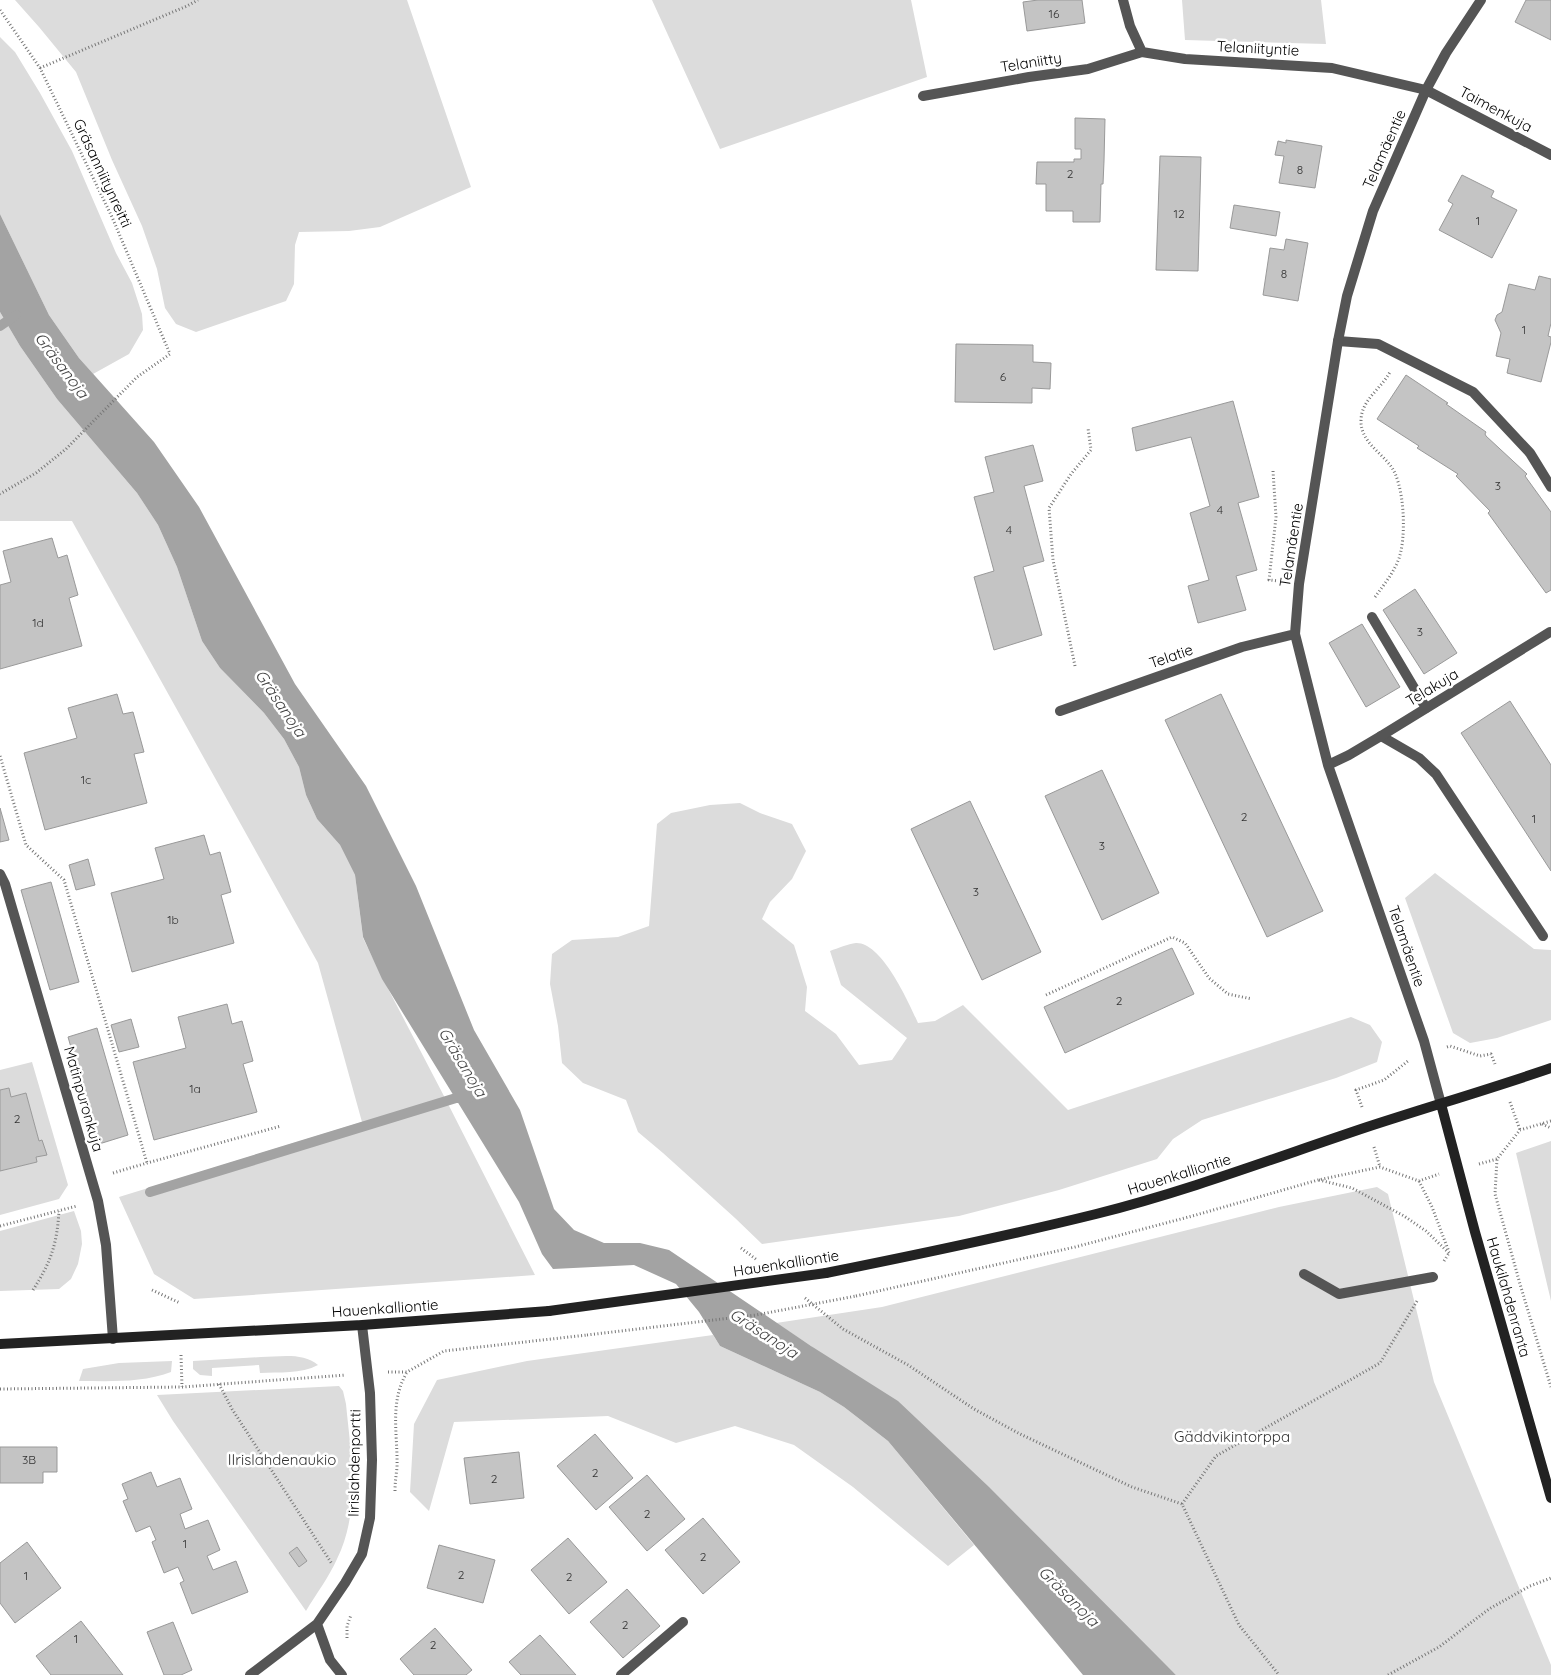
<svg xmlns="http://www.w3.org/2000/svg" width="1551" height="1675" font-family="Quicksand,sans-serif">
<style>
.green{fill:#dcdcdc}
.water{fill:#a3a3a3}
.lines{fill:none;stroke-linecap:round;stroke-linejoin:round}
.stream{stroke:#a3a3a3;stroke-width:10}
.building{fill:#c4c4c4;stroke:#999}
.path{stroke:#777;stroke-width:3;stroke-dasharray:1 2.5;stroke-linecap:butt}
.lane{stroke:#555;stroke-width:10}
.street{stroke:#555;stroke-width:10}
.secondary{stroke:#222;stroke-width:10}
.path-bridge{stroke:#777;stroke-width:3;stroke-dasharray:1 2.5;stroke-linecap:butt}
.secondary-bridge{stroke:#222;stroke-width:10}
.labels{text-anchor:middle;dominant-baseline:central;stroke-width:5;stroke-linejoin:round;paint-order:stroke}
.number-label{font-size:12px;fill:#313131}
.street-label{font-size:15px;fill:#000;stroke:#fff}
.park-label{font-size:15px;fill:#333;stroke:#fff}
.water-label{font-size:16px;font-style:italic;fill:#444;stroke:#fff}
</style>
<rect width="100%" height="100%" fill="#fff"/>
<path class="green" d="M 15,0 L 407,0 L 471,187 L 380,227 L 349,231 L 299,232 L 295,245 L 294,284 L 286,301 L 196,332 L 176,324 L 165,308 L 157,269 L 142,226 L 112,160 L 76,72 L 39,27 Z
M 652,0 L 911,0 L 927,77 L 720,149 Z
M 1182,0 L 1321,0 L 1326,44 L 1185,40 Z
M 0,37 L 15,52 L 40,93 L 72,151 L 116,253 L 132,283 L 142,314 L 143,330 L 129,354 L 93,374 L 79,358 L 49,315 L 0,214 Z
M 0,312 L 20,346 L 57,399 L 137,493 L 158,525 L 177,567 L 202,641 L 220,668 L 264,713 L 284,739 L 299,767 L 306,795 L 317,819 L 340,845 L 355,875 L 363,938 L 383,979 L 445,1098 L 535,1275 L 194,1299 L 154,1274 L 119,1197 L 362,1122 L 318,963 L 72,521 L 0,521 Z
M 740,803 L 760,813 L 792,824 L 806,851 L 792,879 L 770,902 L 762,919 L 794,945 L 807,987 L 805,1011 L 836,1034 L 859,1065 L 892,1060 L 907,1038 L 841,985 L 830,951 C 838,948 848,944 856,943 C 882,942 909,1003 918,1023 L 935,1021 L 963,1005 L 1068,1110 L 1351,1017 L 1370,1025 L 1382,1042 L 1377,1062 L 1336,1078 L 1202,1120 L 1173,1139 L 1157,1159 L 1059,1190 L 959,1216 L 762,1244 L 735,1218 L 663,1153 L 638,1132 L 626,1100 L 583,1083 L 562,1063 L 558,1026 L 550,984 L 552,954 L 572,940 L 618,937 L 649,926 L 657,824 L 671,813 L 710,805 Z
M 1435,873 L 1534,949 L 1551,950 L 1551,1020 L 1497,1038 L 1470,1043 L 1453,1033 L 1405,898 Z
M 32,1062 L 68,1185 L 59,1199 L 0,1215 L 0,1171 L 37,1162 L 36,1157 L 46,1154 L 42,1140 L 39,1141 L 26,1093 L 11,1097 L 9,1088 L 0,1090 L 0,1070 Z
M 1551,1141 L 1551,1301 L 1516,1153 Z
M 1377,1187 L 1388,1194 L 1434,1382 L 1551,1665 L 1551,1675 L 1176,1675 L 1136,1636 L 811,1346 L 776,1323 L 882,1307 L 1279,1207 Z
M 74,1211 L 81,1231 L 82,1244 L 78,1264 L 71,1279 L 59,1289 L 0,1291 L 0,1231 Z
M 713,1335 L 720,1346 L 820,1392 L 844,1407 L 888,1441 L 974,1545 L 948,1566 L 853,1487 L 794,1445 L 735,1426 L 676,1443 L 608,1416 L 454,1422 L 429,1511 L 410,1492 L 414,1424 L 437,1380 L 527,1361 Z
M 261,1357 C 279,1357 303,1352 318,1365 C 301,1374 279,1372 260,1373 L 259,1365 L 212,1368 L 212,1376 L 200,1375 L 193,1369 L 193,1361 Z
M 172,1361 L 171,1372 C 142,1383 111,1381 79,1381 L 83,1369 L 119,1363 Z
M 339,1386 L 343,1391 L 346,1404 C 351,1456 361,1510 337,1559 C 329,1577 316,1594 306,1611 L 173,1421 L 157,1395 Z"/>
<path class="water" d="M 0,214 L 49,315 L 79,358 L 154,442 L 199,507 L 295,684 L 366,786 L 416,886 L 474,1030 L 520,1110 L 554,1209 L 574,1230 L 604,1243 L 640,1243 L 669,1250 L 811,1346 L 898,1401 L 989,1487 L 1176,1675 L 1083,1675 L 888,1441 L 844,1407 L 820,1392 L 720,1346 L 699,1312 L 676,1284 L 634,1265 L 553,1269 L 542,1254 L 519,1202 L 382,979 L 363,937 L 355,875 L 340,845 L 317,819 L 306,795 L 299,767 L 284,739 L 264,713 L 220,668 L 202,641 L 177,567 L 158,525 L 137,493 L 57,399 L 20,346 L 0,312 Z"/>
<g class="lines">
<path class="stream" d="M 0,326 L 16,315
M 150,1192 L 456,1098 L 469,1098"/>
</g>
<path class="building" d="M 1038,0 L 1082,0 L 1085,23 L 1027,31 L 1023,2 Z
M 1526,0 L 1551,0 L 1551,40 L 1515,22 Z
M 1075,118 L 1105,119 L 1104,161 L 1103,184 L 1101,184 L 1100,222 L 1073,222 L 1073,211 L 1046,211 L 1046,184 L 1036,184 L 1037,162 L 1074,162 L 1074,159 L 1081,159 L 1081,149 L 1075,149 Z
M 1286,140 L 1322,146 L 1315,188 L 1279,183 L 1284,156 L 1275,155 L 1278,141 L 1286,143 Z
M 1160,156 L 1201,157 L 1198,271 L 1156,270 Z
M 1462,175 L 1494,191 L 1491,197 L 1517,210 L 1492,258 L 1439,230 L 1453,204 L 1448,201 Z
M 1234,205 L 1280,212 L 1276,236 L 1230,228 Z
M 1286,239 L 1308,243 L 1298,301 L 1263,295 L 1270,248 L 1284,250 Z
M 1539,276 L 1551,279 L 1551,323 L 1548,336 L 1551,337 L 1551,342 L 1541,382 L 1507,373 L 1510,359 L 1496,356 L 1501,333 L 1495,320 L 1497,315 L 1502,312 L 1509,284 L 1535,290 Z
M 956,344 L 1033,345 L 1033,362 L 1051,363 L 1050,389 L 1032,388 L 1032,403 L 955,402 Z
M 1406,375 L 1448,403 L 1446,404 L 1486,432 L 1485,434 L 1486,436 L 1527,474 L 1525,476 L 1551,512 L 1551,590 L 1546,593 L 1488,513 L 1490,511 L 1456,476 L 1458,474 L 1417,448 L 1419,446 L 1377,419 Z
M 1233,401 L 1259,497 L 1238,503 L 1257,570 L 1236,576 L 1246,610 L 1198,623 L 1188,586 L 1209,580 L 1190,513 L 1210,506 L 1191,437 L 1136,451 L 1132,428 Z
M 1033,445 L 1043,481 L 1024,486 L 1044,561 L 1023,567 L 1042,635 L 994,650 L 974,577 L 994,571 L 974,497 L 994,492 L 985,457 Z
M 52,538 L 58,558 L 67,555 L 78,595 L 69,598 L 82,646 L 0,669 L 0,585 L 11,582 L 3,551 Z
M 1415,589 L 1457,653 L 1424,674 L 1383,610 Z
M 1362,624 L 1400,687 L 1366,707 L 1329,643 Z
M 117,694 L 123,714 L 133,712 L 144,752 L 134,754 L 147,803 L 45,830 L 24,753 L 77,738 L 68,708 Z
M 1221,694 L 1323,911 L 1267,937 L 1165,720 Z
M 1510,701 L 1551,765 L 1551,871 L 1461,733 Z
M 1102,770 L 1159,893 L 1102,920 L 1045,796 Z
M 970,801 L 1041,952 L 982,980 L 911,829 Z
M 0,808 L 9,840 L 0,842 Z
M 204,835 L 210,855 L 220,852 L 231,892 L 221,895 L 234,943 L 132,972 L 111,893 L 164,879 L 155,848 Z
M 88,859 L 95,885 L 76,890 L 69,865 Z
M 51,882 L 79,982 L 50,990 L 21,890 Z
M 1172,948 L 1194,994 L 1065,1053 L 1044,1007 Z
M 227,1004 L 232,1024 L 242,1021 L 253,1061 L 243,1064 L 257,1112 L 154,1140 L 133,1062 L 186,1048 L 178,1017 Z
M 131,1019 L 139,1047 L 119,1052 L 111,1025 Z
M 97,1028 L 128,1135 L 99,1144 L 68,1037 Z
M 9,1088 L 11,1097 L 26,1093 L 39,1141 L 42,1140 L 47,1155 L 36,1157 L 37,1162 L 0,1171 L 0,1090 Z
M 595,1434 L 633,1478 L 596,1510 L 557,1466 Z
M 0,1447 L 57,1447 L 57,1472 L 43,1472 L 43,1483 L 0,1483 Z
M 519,1452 L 524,1498 L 470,1504 L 464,1458 Z
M 151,1472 L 157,1487 L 180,1478 L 192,1509 L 180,1514 L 185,1529 L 208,1520 L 220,1550 L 207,1556 L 213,1570 L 236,1561 L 248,1592 L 192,1614 L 180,1583 L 184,1581 L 178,1567 L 164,1573 L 152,1542 L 156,1540 L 150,1526 L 136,1532 L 123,1501 L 128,1499 L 122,1484 Z
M 647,1475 L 685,1519 L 647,1551 L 609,1507 Z
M 703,1518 L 740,1562 L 703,1594 L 665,1550 Z
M 568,1538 L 607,1582 L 569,1614 L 531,1570 Z
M 27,1542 L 61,1588 L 15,1623 L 0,1603 L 0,1563 Z
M 439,1545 L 495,1560 L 483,1603 L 427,1588 Z
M 297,1547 L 307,1561 L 299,1567 L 289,1553 Z
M 627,1589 L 660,1626 L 623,1658 L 590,1622 Z
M 81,1621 L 123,1675 L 51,1675 L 36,1656 Z
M 173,1622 L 192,1670 L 181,1675 L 164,1675 L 147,1632 Z
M 435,1628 L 472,1670 L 466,1675 L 414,1675 L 400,1659 Z
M 540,1635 L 576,1675 L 521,1675 L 509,1662 Z"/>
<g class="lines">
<path class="path" d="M 0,10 L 40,68 L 112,217 L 170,354 L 137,377 L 66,449 L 36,473 L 0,494
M 40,68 L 187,6 L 198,0
M 1273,471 L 1276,517 L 1269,580 L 1279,581
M 1375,597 C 1383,586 1392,575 1398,561 C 1407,540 1405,483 1390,465 C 1379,451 1361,441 1361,421 C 1361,400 1381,389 1390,372
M 1075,666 L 1053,560 L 1049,508 L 1071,474 L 1091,450 L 1088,428
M 0,756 L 26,845 L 64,880 L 147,1163
M 1046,995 L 1172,937 L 1185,943 L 1209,978 L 1228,994 L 1252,999
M 1447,1047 L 1450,1046 L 1480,1056 L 1491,1054 L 1495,1064
M 1510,1102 L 1520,1130
M 1362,1107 L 1356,1090 L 1384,1080 L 1408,1061
M 1551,1121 L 1520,1130 L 1497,1159 L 1495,1194 L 1520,1284 L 1551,1387
M 1542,1124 L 1551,1128
M 1374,1147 L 1380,1167
M 1479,1164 L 1497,1159
M 113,1173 L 147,1163 L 281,1126
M 1319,1180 L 1352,1188 L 1404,1216 L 1426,1231 L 1449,1253
M 1419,1181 L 1432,1207 L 1449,1252
M 0,1226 L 77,1206
M 741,1248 L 757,1260
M 1444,1261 L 1449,1253
M 33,1290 C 51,1262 57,1244 59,1211
M 152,1290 L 180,1303
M 856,1296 L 1075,1247 L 1196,1215 L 1318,1180 L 1380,1167 L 1419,1181 L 1439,1174
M 805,1298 L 843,1329 L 908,1365 L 974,1409 L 1020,1434 L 1132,1487 L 1182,1504 L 1239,1625 L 1279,1675
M 181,1355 L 182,1387
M 388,1372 L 407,1372 L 444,1351 L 587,1335
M 219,1384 L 232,1409 L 332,1564
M 0,1389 L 182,1387 L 346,1375
M 395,1491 C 395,1483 396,1476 397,1468 C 398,1434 389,1403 407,1372
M 1182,1504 L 1216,1456 L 1380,1363 L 1417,1301
M 347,1638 L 347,1626 L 351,1615
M 1388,1675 L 1439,1647 L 1489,1609 L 1530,1586 L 1551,1578"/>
<path class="lane" d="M 1338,341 L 1378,344 L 1473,392 L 1530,453 L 1551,487
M 1372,617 L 1426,708
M 1381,736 L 1419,758 L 1436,774 L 1543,936
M 1304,1274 L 1339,1294 L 1433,1277
M 621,1675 L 683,1622"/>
<path class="street" d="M 1123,0 L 1130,26 L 1142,52 L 1185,59 L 1332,68 L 1426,90 L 1551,155
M 923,96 L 1029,77 L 1088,69 L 1142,52
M 1060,711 L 1242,647 L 1295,634
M 1328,765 L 1349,755 L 1381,736 L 1550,632
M 0,874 L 5,884 L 98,1201 L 106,1245 L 113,1339
M 1441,1104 L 1424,1041 L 1328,765 L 1295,634 L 1299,584 L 1338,341 L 1347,296 L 1373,211 L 1426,90 L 1446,53 L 1481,0
M 317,1624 L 330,1660 L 342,1675
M 250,1675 L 317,1624 L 345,1583 L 362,1554 L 370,1518 L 372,1460 L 370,1393 L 362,1325"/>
<path class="secondary" d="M 1441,1104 L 1475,1232 L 1551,1498
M 826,1273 C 916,1255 1007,1236 1096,1214 C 1188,1191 1277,1157 1367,1127 C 1428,1107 1490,1089 1551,1068
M 0,1344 L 362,1325 L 549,1311"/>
<path class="path-bridge" d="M 587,1335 L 756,1315 L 856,1296"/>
<path class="secondary-bridge" d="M 549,1311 L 826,1273"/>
</g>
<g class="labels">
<g class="number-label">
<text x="1054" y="13">16</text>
<text x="1300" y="169">8</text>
<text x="1070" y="173">2</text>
<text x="1179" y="213">12</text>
<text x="1478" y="220">1</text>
<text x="1284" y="273">8</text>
<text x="1524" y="329">1</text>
<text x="1003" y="376">6</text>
<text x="1498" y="485">3</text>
<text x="1220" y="509">4</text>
<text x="1009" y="529">4</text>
<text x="38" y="622">1d</text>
<text x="1420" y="631">3</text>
<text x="86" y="779">1c</text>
<text x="1244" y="816">2</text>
<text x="1534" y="818">1</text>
<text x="1102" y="845">3</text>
<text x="976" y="891">3</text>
<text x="173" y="919">1b</text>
<text x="1119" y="1000">2</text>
<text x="195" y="1088">1a</text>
<text x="17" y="1118">2</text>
<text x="29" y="1459">3B</text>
<text x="595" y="1472">2</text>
<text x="494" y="1478">2</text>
<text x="647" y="1513">2</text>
<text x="185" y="1543">1</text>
<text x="703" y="1556">2</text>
<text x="461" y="1574">2</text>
<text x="26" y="1575">1</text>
<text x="569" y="1576">2</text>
<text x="625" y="1624">2</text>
<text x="76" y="1638">1</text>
<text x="433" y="1644">2</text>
</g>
<g class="street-label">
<text transform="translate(1258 48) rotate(3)">Telaniityntie</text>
<text transform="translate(1031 62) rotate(-9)">Telaniitty</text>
<text transform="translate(1496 109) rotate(28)">Taimenkuja</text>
<text transform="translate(1384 149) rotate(-66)">Telamäentie</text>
<text transform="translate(103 173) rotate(65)">Gräsanniitynreitti</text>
<text transform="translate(1291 545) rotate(-81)">Telamäentie</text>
<text transform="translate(1171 656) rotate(-19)">Telatie</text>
<text transform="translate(1432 687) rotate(-31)">Telakuja</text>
<text transform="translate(1407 946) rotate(71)">Telamäentie</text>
<text transform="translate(84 1099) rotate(74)">Matinpuronkuja</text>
<text transform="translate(1179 1174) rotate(-17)">Hauenkalliontie</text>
<text transform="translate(786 1263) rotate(-9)">Hauenkalliontie</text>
<text transform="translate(1509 1297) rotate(74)">Haukilahdenranta</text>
<text transform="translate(385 1308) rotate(-4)">Hauenkalliontie</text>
<text transform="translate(354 1463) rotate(-89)">Iirislahdenportti</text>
</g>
<g class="park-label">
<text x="1232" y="1436">Gäddvikintorppa</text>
<text x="282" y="1459">IIrislahdenaukio</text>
</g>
<g class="water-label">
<text transform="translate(62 365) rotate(53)">Gräsanoja</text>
<text transform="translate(281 703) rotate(56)">Gräsanoja</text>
<text transform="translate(463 1062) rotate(59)">Gräsanoja</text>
<text transform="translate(764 1333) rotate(33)">Gräsanoja</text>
<text transform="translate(1069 1596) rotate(45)">Gräsanoja</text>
</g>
</g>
</svg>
